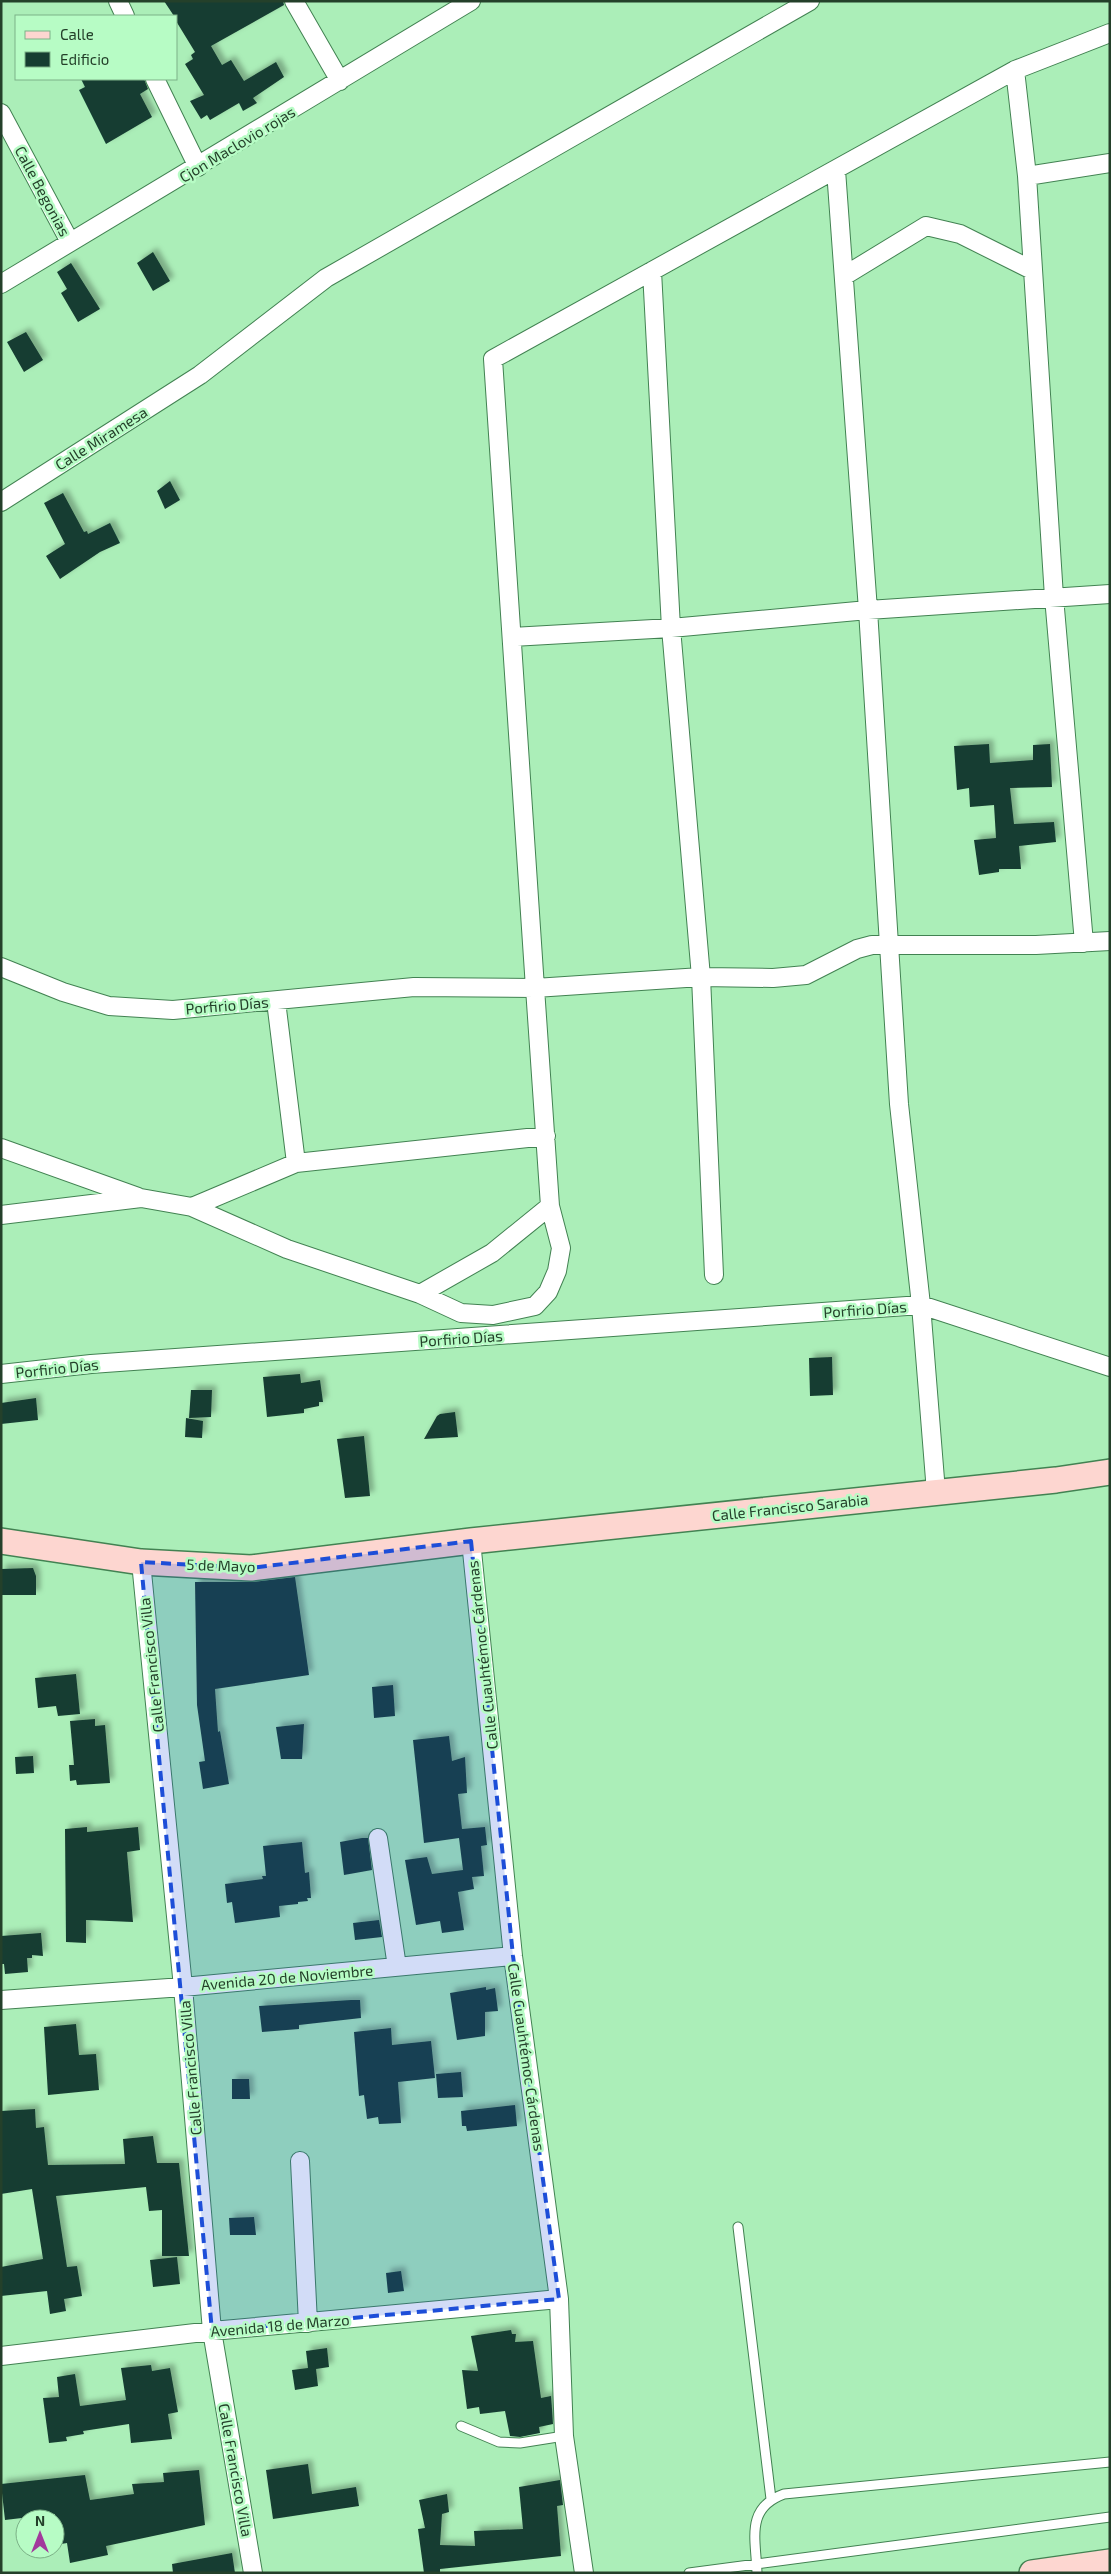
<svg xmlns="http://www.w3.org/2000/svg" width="1111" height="2574" font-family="'Exo 2',sans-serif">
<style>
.building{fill:#163d31;filter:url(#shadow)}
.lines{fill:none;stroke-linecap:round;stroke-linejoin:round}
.lane-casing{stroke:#428252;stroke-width:11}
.street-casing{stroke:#428252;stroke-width:20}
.secondary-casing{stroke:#428252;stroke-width:28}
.lane{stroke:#fff;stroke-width:9}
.street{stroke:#fff;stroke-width:18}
.secondary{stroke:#fdd6d0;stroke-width:25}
.marked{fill:#1d4ed8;fill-opacity:0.2;stroke:#1d4ed8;stroke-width:4;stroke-dasharray:10 6;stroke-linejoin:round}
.labels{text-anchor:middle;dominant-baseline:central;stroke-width:5;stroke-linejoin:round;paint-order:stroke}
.street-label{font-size:15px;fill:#24402a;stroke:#b7fcc5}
</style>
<defs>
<filter id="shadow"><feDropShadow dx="4.5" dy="-4.5" stdDeviation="2.5" flood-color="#0004"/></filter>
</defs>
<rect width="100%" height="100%" fill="#abeeb8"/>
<path class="building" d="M 164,1 L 283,1 L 284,5 L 211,46 L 222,65 L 231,60 L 244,81 L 276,62 L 284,77 L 253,98 L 257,103 L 243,111 L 239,103 L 210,120 L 207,115 L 201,119 L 190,101 L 204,95 L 185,64 L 193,59 L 191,55 L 195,52 L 176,21 L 176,16 L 174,16 Z
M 81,79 L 144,79 L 148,89 L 140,94 L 152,117 L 106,144 L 79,90 L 85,87 Z
M 153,252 L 170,281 L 153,291 L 137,263 Z
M 71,263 L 100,309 L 78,322 L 61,293 L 67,289 L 57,272 Z
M 26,332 L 43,360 L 24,372 L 7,342 Z
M 170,481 L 180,500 L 165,509 L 157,491 Z
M 63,493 L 84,532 L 87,531 L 88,534 L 110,523 L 120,543 L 100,552 L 60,579 L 46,556 L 65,544 L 44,503 Z
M 989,744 L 990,763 L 1033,760 L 1033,745 L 1050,744 L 1052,787 L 1010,788 L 1014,824 L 1054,822 L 1056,842 L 1019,846 L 1021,869 L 999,869 L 999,872 L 979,875 L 974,840 L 996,838 L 994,805 L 970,807 L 969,788 L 957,790 L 954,746 Z
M 832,1357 L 833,1395 L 810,1396 L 809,1358 Z
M 300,1374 L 301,1383 L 320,1380 L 323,1402 L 319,1402 L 319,1406 L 304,1409 L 304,1413 L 267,1417 L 263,1377 Z
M 191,1390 L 212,1390 L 211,1417 L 189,1418 Z
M 36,1398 L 38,1420 L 1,1424 L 1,1403 Z
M 455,1412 L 458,1437 L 424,1439 L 437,1416 L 440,1414 Z
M 186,1418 L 203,1421 L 202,1438 L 185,1437 Z
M 364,1436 L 370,1496 L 345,1498 L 337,1439 Z
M 33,1568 L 36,1576 L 36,1595 L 1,1595 L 1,1569 Z
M 295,1577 L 309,1675 L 215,1689 L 218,1732 L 220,1731 L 229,1784 L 203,1789 L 199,1762 L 205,1761 L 197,1705 L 195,1582 L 253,1582 Z
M 76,1674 L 80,1714 L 58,1716 L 56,1706 L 38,1708 L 35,1678 Z
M 393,1685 L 395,1716 L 374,1718 L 372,1687 Z
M 95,1719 L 95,1726 L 105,1725 L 110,1783 L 77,1785 L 76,1780 L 70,1781 L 69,1765 L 74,1765 L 70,1721 Z
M 304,1724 L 302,1759 L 281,1759 L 276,1727 Z
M 449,1736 L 452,1761 L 465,1757 L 467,1793 L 458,1794 L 462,1829 L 485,1827 L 487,1845 L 481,1846 L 484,1876 L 472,1877 L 474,1889 L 458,1892 L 464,1930 L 442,1933 L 440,1921 L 416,1925 L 405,1860 L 427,1857 L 432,1874 L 463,1870 L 459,1838 L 424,1843 L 413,1740 Z
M 33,1756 L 34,1773 L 16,1774 L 15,1757 Z
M 87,1827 L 87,1832 L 138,1827 L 140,1850 L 127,1852 L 133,1922 L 86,1920 L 86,1943 L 66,1942 L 65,1829 Z
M 362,1838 L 368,1838 L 372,1870 L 344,1875 L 340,1842 Z
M 302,1842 L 305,1873 L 309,1872 L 311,1898 L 307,1898 L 308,1901 L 298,1902 L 298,1904 L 279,1906 L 280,1917 L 235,1923 L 232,1902 L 227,1903 L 225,1884 L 263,1879 L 262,1876 L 266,1876 L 263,1846 Z
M 379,1920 L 382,1937 L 355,1940 L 353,1923 Z
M 41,1933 L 43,1956 L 32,1955 L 32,1958 L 27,1958 L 28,1972 L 5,1974 L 4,1964 L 2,1964 L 1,1936 Z
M 486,1987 L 486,1990 L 495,1988 L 498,2011 L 485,2012 L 485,2036 L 457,2040 L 450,1993 Z
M 351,2000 L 360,2000 L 361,2018 L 299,2025 L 299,2029 L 262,2032 L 259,2006 Z
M 76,2024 L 79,2055 L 96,2054 L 99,2090 L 48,2095 L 44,2027 Z
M 391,2028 L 392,2045 L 431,2041 L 435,2078 L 398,2082 L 401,2123 L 379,2124 L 378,2117 L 367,2119 L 364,2095 L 359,2096 L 354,2032 Z
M 461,2072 L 463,2097 L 438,2098 L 436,2074 Z
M 232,2079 L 249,2079 L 250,2099 L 232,2099 Z
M 515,2105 L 517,2126 L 467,2131 L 466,2126 L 462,2126 L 461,2111 Z
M 35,2109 L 36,2128 L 44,2127 L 48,2165 L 125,2164 L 123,2139 L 153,2136 L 157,2163 L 179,2163 L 189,2256 L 162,2256 L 162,2210 L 149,2211 L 146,2187 L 56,2196 L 67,2267 L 77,2266 L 82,2296 L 64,2299 L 66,2311 L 50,2314 L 47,2291 L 1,2296 L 1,2267 L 43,2259 L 32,2189 L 1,2194 L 1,2111 Z
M 254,2217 L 256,2235 L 230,2235 L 229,2218 Z
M 177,2257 L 180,2284 L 153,2287 L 150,2260 Z
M 401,2271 L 404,2291 L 388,2293 L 386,2273 Z
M 511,2330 L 512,2334 L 516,2334 L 515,2342 L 533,2341 L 541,2398 L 551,2396 L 552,2409 L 553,2424 L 539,2427 L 540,2433 L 520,2437 L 510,2436 L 505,2411 L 480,2414 L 479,2407 L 467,2409 L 462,2370 L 478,2371 L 471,2336 Z
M 327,2348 L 329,2367 L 316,2369 L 318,2386 L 295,2390 L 292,2370 L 308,2368 L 306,2351 Z
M 151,2365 L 152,2371 L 170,2368 L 178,2412 L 168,2414 L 172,2439 L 131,2443 L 129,2424 L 83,2431 L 84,2434 L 66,2437 L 67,2441 L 49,2443 L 43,2398 L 59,2397 L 57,2377 L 75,2374 L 80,2406 L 126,2400 L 121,2368 Z
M 308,2464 L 312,2494 L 356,2487 L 359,2506 L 273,2519 L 266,2470 Z
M 199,2470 L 205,2525 L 106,2546 L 108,2555 L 70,2563 L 67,2543 L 55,2545 L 55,2514 L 5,2520 L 1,2484 L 85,2475 L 90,2500 L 134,2494 L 132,2484 L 164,2482 L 163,2473 Z
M 560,2480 L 563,2505 L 557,2506 L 561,2556 L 440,2569 L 440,2573 L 424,2573 L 418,2529 L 425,2528 L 419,2500 L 447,2494 L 449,2512 L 442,2514 L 440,2545 L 475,2546 L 474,2531 L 523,2529 L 519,2487 Z
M 232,2553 L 235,2573 L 173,2573 L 172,2564 Z"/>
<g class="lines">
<g class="lane-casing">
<path id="lane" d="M 738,2227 L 771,2499
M 461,2426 L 499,2442 L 520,2443 L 564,2436
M 689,2573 L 1110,2517
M 757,2573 C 756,2539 745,2508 784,2494 L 1110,2462"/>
</g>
<g class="street-casing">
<path id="street" d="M 118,1 L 125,16
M 294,1 L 340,81
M 1015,70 L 1027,176 L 1054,597 L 1084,943
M 155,79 L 198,167
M 1,113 L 70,242
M 836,170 L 868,610 L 899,1104 L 921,1305 L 936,1492
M 1027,176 L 1110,163
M 844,276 L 926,226 L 960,234 L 1032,270
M 1,284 L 471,1
M 1,502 L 200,375 L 326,278 L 810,1
M 512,637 L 671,628 L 652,271
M 1,967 L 63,992 L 109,1006 L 173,1010 L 414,987 L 535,988 L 493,359 L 1015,70 L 1110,33
M 276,1001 L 296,1163
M 1,1148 L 138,1197
M 192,1207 L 296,1163 L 546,1136
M 1,1215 L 141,1198 L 192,1207 L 287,1249 L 420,1294 L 461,1313 L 493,1315 L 535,1306 L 548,1292 L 557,1271 L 561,1248 L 550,1206 L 535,988 L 701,977 L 773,978 L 806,975 L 857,949 L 872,945 L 1036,945 L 1110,941
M 714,1275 L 701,977 L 671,628 L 868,610 L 1110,594
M 420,1294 L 492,1253 L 550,1206
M 1,1374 L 91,1364 L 921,1305 L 1110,1367
M 471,1541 L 513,1956 L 559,2299 L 564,2436 L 584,2573
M 141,1562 L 183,1987 L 212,2331 L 253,2573
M 378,1838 L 397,1967
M 1,2000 L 183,1987 L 513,1956
M 300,2161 L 308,2323
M 1,2356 L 212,2331 L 559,2299"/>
</g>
<g class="secondary-casing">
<path id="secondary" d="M 1,1541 L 141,1562 L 251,1568 L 471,1541 L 1056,1480 L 1110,1472
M 1032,2573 L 1110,2562"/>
</g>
<use href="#lane" class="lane"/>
<use href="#street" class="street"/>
<use href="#secondary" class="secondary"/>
</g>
<path class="marked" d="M 471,1541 L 513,1956 L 559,2299 L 212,2331 L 141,1562 L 251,1568 Z"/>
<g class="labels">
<g class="street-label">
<text transform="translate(237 144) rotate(-31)">Cjon Maclovio rojas</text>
<text transform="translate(43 191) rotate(62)">Calle Begonias</text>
<text transform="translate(101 438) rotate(-32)">Calle Miramesa</text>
<text transform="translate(227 1005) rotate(-5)">Porfirio Días</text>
<text transform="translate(865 1309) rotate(-4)">Porfirio Días</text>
<text transform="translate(461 1338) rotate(-4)">Porfirio Días</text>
<text transform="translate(57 1368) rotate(-6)">Porfirio Días</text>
<text transform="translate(790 1507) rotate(-6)">Calle Francisco Sarabia</text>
<text transform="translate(221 1565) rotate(2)">5 de Mayo</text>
<text transform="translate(482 1655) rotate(-96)">Calle Cuauhtémoc Cárdenas</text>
<text transform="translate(151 1665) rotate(-96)">Calle Francisco Villa</text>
<text transform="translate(287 1977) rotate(-5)">Avenida 20 de Noviembre</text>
<text transform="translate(527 2057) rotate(82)">Calle Cuauhtémoc Cárdenas</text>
<text transform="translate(190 2068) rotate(-95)">Calle Francisco Villa</text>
<text transform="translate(280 2325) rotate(-5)">Avenida 18 de Marzo</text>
<text transform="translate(236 2470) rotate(80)">Calle Francisco Villa</text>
</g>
</g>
<rect width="1111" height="2574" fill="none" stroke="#24402a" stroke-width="5"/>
<rect x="15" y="15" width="162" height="65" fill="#b7fcc5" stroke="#7cb187"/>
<rect x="25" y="31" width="25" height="8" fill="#fdd6d0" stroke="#7cb187"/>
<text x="60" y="40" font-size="15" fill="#24402a">Calle</text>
<rect x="25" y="52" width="25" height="15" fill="#163d31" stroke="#7cb187"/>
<text x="60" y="65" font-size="15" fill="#24402a">Edificio</text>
<g transform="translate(40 2534)"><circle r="24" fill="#b7fcc5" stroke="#7cb187"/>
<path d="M0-4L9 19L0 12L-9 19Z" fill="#a2399c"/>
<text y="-8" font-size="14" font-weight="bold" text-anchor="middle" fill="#24402a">N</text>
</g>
</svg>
